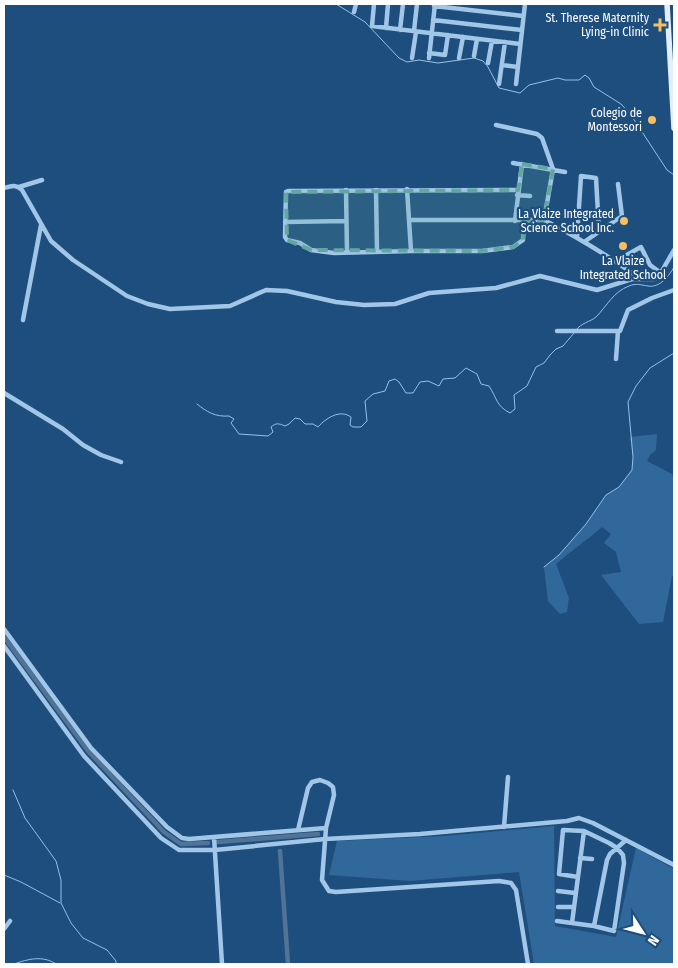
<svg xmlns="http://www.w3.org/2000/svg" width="678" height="968" font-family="'Fira Sans Condensed',sans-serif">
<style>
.green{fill:#31689b}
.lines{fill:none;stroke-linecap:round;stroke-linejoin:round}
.stream{stroke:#94c1e9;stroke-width:1}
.canal{stroke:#507396;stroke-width:4.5}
.minor{stroke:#a1c6e7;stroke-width:4.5}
.major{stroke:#e3effd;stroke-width:5.5}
.marked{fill:#63a6a1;fill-opacity:0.2;stroke:#63a6a1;stroke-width:4;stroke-dasharray:10 6;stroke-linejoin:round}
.poi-dot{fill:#f6c060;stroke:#1e4e7d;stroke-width:2}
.labels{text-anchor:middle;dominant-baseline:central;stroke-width:4.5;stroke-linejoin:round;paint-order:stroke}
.poi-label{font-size:12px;fill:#fff;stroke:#1e4e7d;text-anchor:end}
</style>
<rect width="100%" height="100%" fill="#1e4e7d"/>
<path class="green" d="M 657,434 L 656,450 L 650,455 L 647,461 L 672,474 L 674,479 L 674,574 L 672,576 L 663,622 L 639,624 L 601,575 L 621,572 L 616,552 L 604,543 L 611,534 L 602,527 C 587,540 571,551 556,564 L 569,598 L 567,612 L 560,614 L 548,601 L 544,567 L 559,555 L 586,524 L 606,495 L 619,487 L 632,470 L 633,457 L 630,437 Z
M 554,826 L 555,926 L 616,937 L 636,848 L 674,869 L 674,964 L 534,964 L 519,872 L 410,881 L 329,875 L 337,841 L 444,836 Z"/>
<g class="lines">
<path class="stream" d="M 336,4 L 365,22 L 399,58 L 407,62 L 419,60 L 438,63 L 474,58 L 483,61 L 488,67 L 499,88 L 520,93 L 529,85 L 558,78 L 565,80 L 579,80 L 585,75 L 589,78 L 594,87 L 621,104 L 631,115 L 667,170 L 674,175
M 576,330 C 581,323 590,322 596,317 C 607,306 613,292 629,286 C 636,283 641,285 648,286 C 660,288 669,276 674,267
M 197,404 C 207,412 215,417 229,416 L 234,419 L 231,423 L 239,434 L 268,436 L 273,432 L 271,427 C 276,423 278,423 285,426 L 289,424 L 295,418 L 300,419 L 305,424 L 313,424 L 318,427 C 326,418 340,409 351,417 L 350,425 L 353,427 L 361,427 L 367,421 L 365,401 L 373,394 L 385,391 L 389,381 L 395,379 L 399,382 L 406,393 L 413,393 L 420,382 L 428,381 L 439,386 L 443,379 L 455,378 L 466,368 L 477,374 L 481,384 L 489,386 C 497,398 496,406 510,413 L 515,409 L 514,395 L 527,386 L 536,367 L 544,363 L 550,355 L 556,349 L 563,346 L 574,333
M 544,567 L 559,555 L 586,524 L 606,495 L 619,487 L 632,470 L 633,457 L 628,402 L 636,386 L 650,368 L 674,353
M 13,790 L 25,818 L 56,861 L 61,880 L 61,903 L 71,923 L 83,938 L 107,950 L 116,961 L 116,964
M 4,875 L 21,882 L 60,903
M 14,964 C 28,959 43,955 56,964"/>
<path class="canal" d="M 4,637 L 88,751 L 164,832 L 181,844 L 208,843
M 218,842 L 318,834
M 280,851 L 288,964"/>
<path class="minor" d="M 374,4 L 372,26 L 520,44
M 434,6 L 523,16
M 354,12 L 356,4
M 433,20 L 522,30
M 386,28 L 388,4
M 400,30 L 403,4
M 414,31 L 417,4
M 429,53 L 445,55 L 448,35
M 474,56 L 477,39
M 412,58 L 416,32
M 429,58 L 435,4
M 459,58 L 463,37
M 488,63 L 492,41
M 502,65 L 518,67
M 499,84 L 505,42
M 516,84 L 525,4
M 496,125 L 537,134 L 542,138 L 553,169 L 544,220 C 577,237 609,256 639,278
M 513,163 L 565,172
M 19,187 L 42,180
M 4,188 C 11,186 16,184 22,190 L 51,241 L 73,260 L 127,296 L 148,304 L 170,309 L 230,306 L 266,290 L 287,291 L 336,302 L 364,305 L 395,304 L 429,293 L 496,288 L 540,276 L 597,290 L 632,279 L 654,279 L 659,276 L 674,250
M 407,189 L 409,220
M 346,190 L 347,252
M 376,190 L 377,251
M 517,195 L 530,196
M 515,221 L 522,164
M 524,221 L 523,240 L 513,247 L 482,251 L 411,251 L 409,220 L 544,220
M 285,222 L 346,221
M 577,237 L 581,176 L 596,178 L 599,231
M 584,242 L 622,216 L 618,184
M 411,251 L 334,253 L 311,250 L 300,243 L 287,240 L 285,237 L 286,192 L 288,191 L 518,190
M 616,261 L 641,247 L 650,265 L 661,273
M 23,320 L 41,225
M 557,331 L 620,331 L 628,310 L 652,298 L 674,290
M 616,359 L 618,331
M 4,393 L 63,429 L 83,445 L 101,455 L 121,462
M 4,629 L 91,748 L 167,827 L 182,838 L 189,839 L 326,828
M 4,646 L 84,756 L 161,838 L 179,850 L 215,850 L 325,839 L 420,834 L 567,821 L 579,818 L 593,823 L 674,865
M 504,827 L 508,777
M 298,830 L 308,788 L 312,782 L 320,780 L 328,783 L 333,787 L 334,795 L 326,828 L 322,880 L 329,891 L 336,892 L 499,881 L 511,883 L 516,890 L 528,964
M 214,837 L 222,964
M 580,858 L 592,859
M 558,891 L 575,893
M 558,907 L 573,907
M 557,921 L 594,926 L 614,931 L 624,863 L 623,855 L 617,848 L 609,843 L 584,831 L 563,830 L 559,874 L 578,877
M 572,923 L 584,831
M 594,926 L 607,860 L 610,854 L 626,840
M 4,929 L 10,921"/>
<path class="major" d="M 667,4 L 674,128"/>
</g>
<path class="marked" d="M 522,164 L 553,169 L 544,220 L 524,221 L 523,240 L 513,247 L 482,251 L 311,250 L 287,240 L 286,192 L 518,190 Z"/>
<g class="poi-dot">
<path d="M657.5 17.5h5v5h5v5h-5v5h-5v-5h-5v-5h5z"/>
<circle cx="652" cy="120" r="5"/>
<circle cx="624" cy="221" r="5"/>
<circle cx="623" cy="246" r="5"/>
</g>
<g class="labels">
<g class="poi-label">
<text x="649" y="18">St. Therese Maternity<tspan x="649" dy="14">Lying-in Clinic</tspan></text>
<text x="642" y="113">Colegio de<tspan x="642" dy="14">Montessori</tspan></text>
<text x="614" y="214">La Vlaize Integrated<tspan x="614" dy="14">Science School Inc.</tspan></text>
<text x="623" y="261" text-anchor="middle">La Vlaize<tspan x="623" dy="14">Integrated School</tspan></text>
</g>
</g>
<rect width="678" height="968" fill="none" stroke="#ffffff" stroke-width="10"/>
<g transform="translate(643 933) rotate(126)" stroke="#1e4e7d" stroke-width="4" paint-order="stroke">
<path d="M0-4L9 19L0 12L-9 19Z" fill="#ffffff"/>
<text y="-8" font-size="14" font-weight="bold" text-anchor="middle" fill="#ffffff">N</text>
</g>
</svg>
